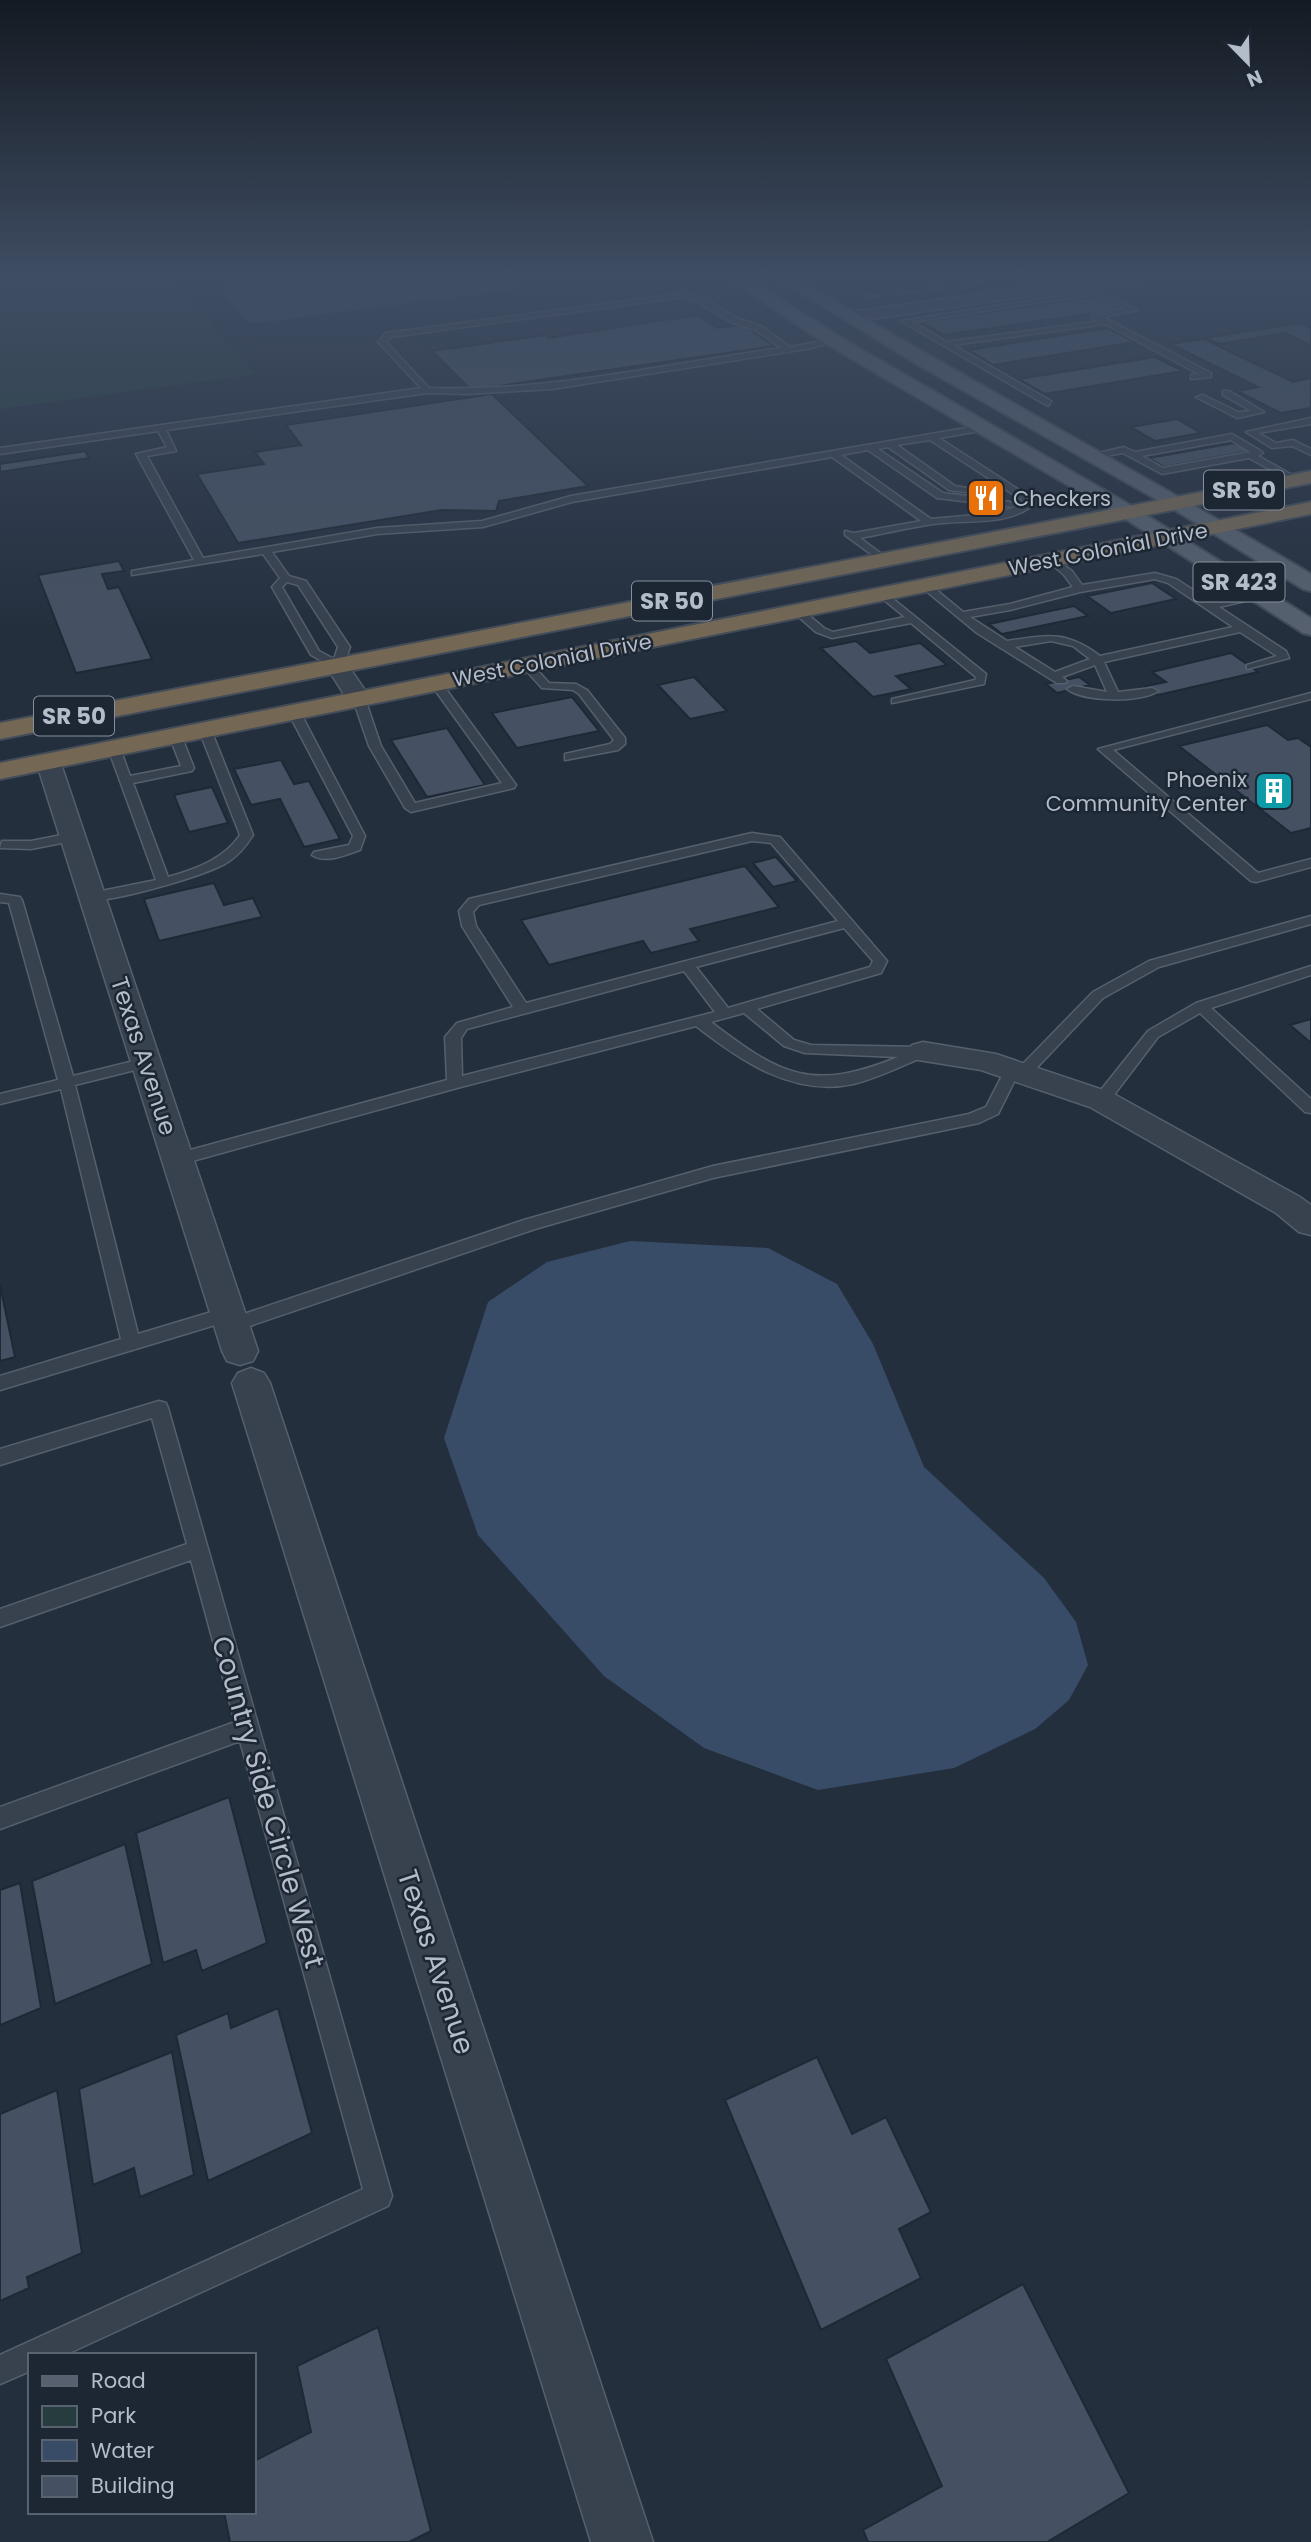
<svg xmlns="http://www.w3.org/2000/svg" width="1311" height="2542" font-family="Poppins,sans-serif">
<style>
.green{fill:#263c3f}
.water{fill:#394c67}
.building{fill:#455162;stroke:#1f2835;stroke-width:2}
.lines{fill:none;stroke-linecap:round;stroke-linejoin:round}
.lane-casing{stroke:#565f6c;stroke-width:3}
.street-casing{stroke:#565f6c;stroke-width:3}
.primary-casing{stroke:#414a57;stroke-width:4}
.highway-casing{stroke:#434c59;stroke-width:4}
.lane{fill:#38414e;fill-rule:evenodd}
.street{fill:#38414e;fill-rule:evenodd}
.primary{fill:#56606e;fill-rule:evenodd}
.highway{fill:#746855;fill-rule:evenodd}
.labels{text-anchor:middle;dominant-baseline:central;stroke-width:5;stroke-linejoin:round;paint-order:stroke}
.far-poi-label{font-size:21px;fill:#b4bcc9;stroke:#1d2633;text-anchor:start}
.far-street-label{font-size:21px;fill:#b4bcc9;stroke:#1d2633}
.shield{fill:#1d2633;stroke:#878f9c;stroke-width:2}
.shield-label{font-size:23px;font-weight:bold;fill:#b4bcc9}
.street-label{font-size:24px;fill:#b4bcc9;stroke:#1d2633}
.near-street-label{font-size:28px;fill:#b4bcc9;stroke:#1d2633}
</style>
<rect width="100%" height="100%" fill="#242f3e"/>
<path class="green" d="M 0,275 L 168,275 L 256,374 L 0,409 Z"/>
<path class="water" d="M 329,275 L 510,275 L 517,280 L 518,285 L 508,290 L 257,323 L 246,321 L 218,288 Z
M 630,1241 L 768,1248 L 837,1284 L 873,1344 L 924,1467 L 1044,1578 L 1076,1622 L 1088,1665 L 1069,1700 L 1035,1729 L 954,1768 L 818,1790 L 704,1748 L 604,1676 L 478,1535 L 444,1438 L 488,1302 L 547,1262 Z"/>
<path class="building" d="M 188,275 L 248,275 L 193,281 Z
M 846,275 L 856,280 L 835,283 L 821,276 Z
M 1016,275 L 1026,279 L 1000,283 L 990,278 Z
M 982,279 L 991,284 L 964,287 L 955,282 Z
M 939,282 L 952,289 L 935,292 L 921,285 Z
M 915,288 L 924,293 L 897,297 L 888,292 Z
M 870,292 L 880,293 L 888,298 L 867,301 L 855,294 Z
M 1096,296 L 1122,309 L 944,335 L 921,322 Z
M 698,315 L 717,328 L 743,325 L 774,346 L 471,390 L 432,351 L 546,335 L 549,338 Z
M 1299,323 L 1311,328 L 1311,345 L 1285,333 L 1220,344 L 1206,338 Z
M 1108,328 L 1135,342 L 993,365 L 969,350 Z
M 1204,339 L 1293,382 L 1311,378 L 1311,408 L 1281,413 L 1237,391 L 1258,387 L 1170,344 Z
M 1155,357 L 1183,371 L 1045,394 L 1019,379 Z
M 492,394 L 588,486 L 499,501 L 496,511 L 442,510 L 238,543 L 197,474 L 264,464 L 255,452 L 301,445 L 286,425 Z
M 1177,419 L 1201,433 L 1155,441 L 1131,427 Z
M 1235,443 L 1250,451 L 1164,467 L 1149,458 Z
M 85,451 L 89,458 L 0,472 L 0,464 Z
M 952,491 L 987,496 L 988,492 L 1001,493 L 994,507 L 979,505 L 982,500 L 948,496 Z
M 119,561 L 124,571 L 102,574 L 108,589 L 119,587 L 152,659 L 76,673 L 38,575 Z
M 1152,583 L 1176,599 L 1111,613 L 1087,596 Z
M 1074,606 L 1088,616 L 1002,634 L 989,624 Z
M 856,641 L 870,653 L 920,643 L 947,665 L 896,676 L 911,689 L 873,697 L 821,648 Z
M 1231,653 L 1258,672 L 1158,695 L 1146,686 L 1166,682 L 1152,672 Z
M 694,677 L 727,711 L 690,719 L 658,685 Z
M 1079,677 L 1090,685 L 1057,693 L 1046,684 Z
M 572,697 L 599,731 L 517,748 L 492,713 Z
M 1267,725 L 1288,740 L 1298,738 L 1311,747 L 1311,828 L 1291,833 L 1179,746 Z
M 447,728 L 485,785 L 427,797 L 391,740 Z
M 281,760 L 294,784 L 309,781 L 340,839 L 304,847 L 280,799 L 251,805 L 234,769 Z
M 212,787 L 228,823 L 189,832 L 174,795 Z
M 776,857 L 797,881 L 773,887 L 753,863 Z
M 745,866 L 779,907 L 690,929 L 699,941 L 651,953 L 643,941 L 549,965 L 521,920 Z
M 214,883 L 224,905 L 253,898 L 262,917 L 159,941 L 144,899 Z
M 1311,1019 L 1311,1043 L 1290,1025 Z
M 0,1285 L 15,1357 L 0,1361 Z
M 229,1797 L 267,1943 L 202,1971 L 196,1950 L 163,1963 L 136,1833 Z
M 125,1844 L 152,1964 L 55,2004 L 32,1881 Z
M 20,1883 L 41,2008 L 0,2025 L 0,1890 Z
M 278,2008 L 312,2133 L 208,2181 L 176,2035 L 228,2013 L 231,2028 Z
M 172,2052 L 194,2175 L 140,2197 L 134,2168 L 93,2185 L 79,2089 Z
M 817,2057 L 852,2134 L 886,2117 L 931,2212 L 899,2229 L 921,2278 L 821,2330 L 725,2100 Z
M 57,2090 L 82,2253 L 27,2277 L 29,2288 L 0,2301 L 0,2114 Z
M 1023,2284 L 1129,2493 L 1047,2542 L 868,2542 L 863,2530 L 942,2486 L 886,2359 Z
M 378,2327 L 431,2531 L 409,2542 L 230,2542 L 224,2512 L 254,2512 L 254,2461 L 311,2432 L 297,2366 Z"/>
<g class="lines">
<g class="lane-casing">
<path id="lane" d="M 1096,290 L 1138,310 L 1103,317 L 1211,373 L 1211,377 L 1191,379 L 1191,375 L 1199,374 L 1105,324 L 953,345 L 1051,401 L 1048,406 L 901,321 ZM 1095,294 L 1126,309 L 1092,314 L 1092,318 L 1098,321 L 947,342 L 913,322 Z
M 685,293 L 705,299 L 737,318 L 761,326 L 790,347 L 834,339 L 838,341 L 807,349 L 552,389 L 468,394 L 427,393 L 166,430 L 176,451 L 147,456 L 203,558 L 377,528 L 482,521 L 571,496 L 983,425 L 987,428 L 986,430 L 939,438 L 1030,497 L 1033,505 C 1009,525 971,520 942,523 C 914,526 887,533 860,538 L 887,558 L 887,562 L 883,563 L 845,535 L 845,531 L 854,533 L 921,521 L 832,457 L 572,502 L 483,527 L 377,534 L 272,552 L 289,576 L 306,581 L 350,647 L 343,666 L 337,669 L 311,655 L 272,587 L 280,578 L 263,554 L 132,575 L 132,571 L 194,560 L 136,454 L 167,447 L 158,431 L 0,454 L 0,448 L 421,388 L 378,342 L 386,333 ZM 684,297 L 699,303 L 731,322 L 755,330 L 781,348 C 663,364 549,392 429,388 L 386,342 L 391,337 ZM 930,440 L 1022,500 L 1023,504 L 998,513 L 931,519 L 841,455 L 868,450 L 937,498 L 1013,507 L 1015,505 L 1010,502 L 943,493 L 878,449 L 888,447 L 949,490 L 973,493 L 973,489 L 955,486 L 897,445 ZM 287,582 L 298,585 L 338,647 L 334,659 L 319,651 L 282,587 Z
M 1223,391 L 1229,391 L 1264,412 L 1237,418 L 1196,397 L 1203,395 L 1238,412 L 1251,411 L 1223,395 Z
M 1311,418 L 1311,424 L 1258,433 L 1276,443 L 1293,440 L 1311,449 L 1311,455 L 1292,446 L 1272,448 L 1246,432 Z
M 1232,434 L 1261,451 L 1263,453 L 1258,456 L 1301,480 L 1293,482 L 1249,458 L 1162,474 L 1123,453 L 1094,458 L 1089,455 L 1124,447 L 1135,452 ZM 1231,440 L 1250,452 L 1163,468 L 1142,456 Z
M 1052,557 L 1072,571 L 1082,585 L 1155,573 L 1176,579 L 1212,602 L 1263,593 L 1263,597 L 1219,607 L 1286,651 L 1289,658 L 1247,669 L 1247,665 L 1277,656 L 1240,632 L 1104,662 L 1118,692 L 1152,688 L 1158,691 C 1141,703 1084,702 1067,689 L 1073,686 L 1107,692 L 1095,665 L 1062,677 L 1067,681 L 1065,683 L 1057,683 L 977,633 L 919,585 L 928,583 L 963,612 L 1010,604 L 1073,587 L 1064,575 L 1047,560 ZM 1155,579 L 1168,583 L 1233,627 L 1100,656 C 1065,630 1048,635 1007,641 L 970,617 L 1010,610 L 1080,592 ZM 1051,641 L 1073,646 L 1090,659 L 1055,672 L 1015,647 Z
M 882,590 L 986,674 L 984,684 L 892,703 L 892,699 L 975,680 L 976,677 L 911,623 L 832,638 L 816,632 L 792,611 L 801,609 L 824,628 L 833,632 L 905,617 L 878,595 L 877,593 Z
M 523,663 L 531,663 L 549,683 L 576,684 L 587,690 L 625,738 L 625,744 L 618,750 L 565,760 L 565,754 L 610,744 L 614,740 L 579,694 L 573,690 L 542,688 L 523,667 Z
M 436,680 L 440,681 L 516,785 L 514,788 L 411,812 L 405,808 L 369,746 L 353,699 L 355,697 L 365,699 L 381,746 L 415,803 L 502,783 L 430,683 Z
M 1311,693 L 1311,699 L 1113,750 L 1258,873 L 1311,859 L 1311,867 L 1256,882 L 1251,881 L 1098,749 Z
M 294,708 L 300,712 L 365,836 L 360,850 C 346,855 325,864 312,855 L 314,852 L 349,845 L 353,836 L 288,712 Z
M 205,726 L 211,730 L 253,835 C 246,846 239,855 228,862 C 208,875 109,904 87,900 L 87,894 L 156,880 L 108,748 L 110,745 L 120,748 L 130,776 L 181,766 L 169,735 L 175,731 L 181,735 L 194,768 L 192,771 L 133,783 L 168,877 C 196,869 224,859 240,835 L 199,730 Z
M 72,833 L 79,837 L 77,840 L 31,849 L 0,848 L 2,841 L 31,841 Z
M 752,833 L 780,837 L 887,961 L 881,973 L 757,1009 L 794,1040 L 811,1045 L 923,1047 L 931,1052 L 928,1055 C 903,1065 879,1078 853,1084 C 793,1097 741,1061 696,1026 L 457,1088 L 178,1165 L 170,1159 L 172,1155 L 447,1080 L 445,1037 L 457,1023 L 513,1007 L 462,926 L 459,911 L 469,899 ZM 752,841 L 771,843 L 838,921 L 526,1003 L 476,926 L 473,912 L 479,905 ZM 844,928 L 873,961 L 870,967 L 728,1008 L 696,967 ZM 684,971 L 715,1012 L 462,1076 L 461,1038 L 467,1029 ZM 744,1013 L 784,1046 L 805,1053 L 898,1057 C 813,1092 781,1076 711,1022 Z
M 0,894 L 20,897 L 22,900 L 73,1076 L 146,1058 L 154,1063 L 151,1066 L 75,1085 L 138,1334 L 228,1307 L 234,1309 L 235,1317 L 524,1220 L 713,1166 L 969,1114 L 986,1107 L 1007,1066 L 1012,1065 L 1019,1068 L 1093,992 L 1149,961 L 1311,916 L 1311,924 L 1159,967 L 1103,998 L 1028,1077 L 1017,1076 L 998,1114 L 979,1123 L 713,1178 L 535,1229 L 232,1332 L 226,1330 L 223,1325 L 225,1322 L 0,1390 L 0,1376 L 121,1339 L 61,1089 L 0,1104 L 0,1094 L 58,1080 L 9,903 L 0,902 Z
M 1311,966 L 1311,975 L 1211,1008 L 1311,1099 L 1311,1113 L 1305,1112 L 1200,1013 L 1158,1037 L 1107,1104 L 1095,1104 L 1093,1100 L 1148,1031 L 1196,1003 Z
M 159,1401 L 166,1403 L 168,1408 L 392,2196 L 388,2206 L 65,2355 L 30,2355 L 30,2371 L 0,2384 L 0,2355 L 363,2189 L 240,1741 L 0,1829 L 0,1807 L 235,1722 L 191,1560 L 0,1627 L 0,1609 L 187,1544 L 152,1418 L 0,1465 L 0,1449 Z"/>
</g>
<g class="street-casing">
<path id="street" d="M 725,275 L 742,275 L 735,279 Z
M 1117,275 L 1151,275 L 1144,279 L 851,322 L 843,317 L 851,312 Z
M 337,659 L 345,661 L 371,699 L 367,704 L 351,704 L 347,699 L 326,666 L 329,661 Z
M 48,754 L 57,756 L 60,761 L 258,1351 L 253,1361 L 240,1365 L 227,1361 L 222,1351 L 36,761 L 39,756 Z
M 923,1042 L 996,1054 L 1112,1093 L 1300,1197 L 1311,1205 L 1311,1235 L 1299,1232 L 1276,1213 L 1090,1107 L 981,1070 L 912,1059 L 908,1052 L 912,1045 Z
M 251,1368 L 264,1373 L 270,1383 L 653,2542 L 591,2542 L 232,1383 L 238,1373 Z"/>
</g>
<g class="primary-casing">
<path id="primary" d="M 723,275 L 741,275 L 840,337 L 1135,508 L 1311,618 L 1311,635 L 1303,633 L 1121,516 L 828,345 Z
M 773,275 L 791,275 C 963,377 1139,472 1311,574 L 1311,591 L 1303,589 L 1170,507 L 915,363 Z"/>
</g>
<g class="highway-casing">
<path id="highway" d="M 1311,471 L 1311,483 L 0,739 L 0,723 Z
M 1311,502 L 1311,514 L 0,779 L 0,763 Z"/>
</g>
<use href="#lane" class="lane"/>
<use href="#street" class="street"/>
<use href="#primary" class="primary"/>
<use href="#highway" class="highway"/>
</g>
<linearGradient id="sky" x2="0" y2="1"><stop stop-color="#141a22"/><stop offset="0.44" stop-color="#3f4d63"/><stop offset="1" stop-color="#3f4d63" stop-opacity="0"/></linearGradient>
<rect width="1311" height="630" fill="url(#sky)"/>
<defs>
<g id="restaurant-square" transform="scale(2.0125)"><rect x="-9" y="-9" width="18" height="18" rx="4" fill="#e8710a" stroke="#1d2633"/><path d="M-5-6h1v4h1v-4h1v4h1v-4h1v5L-1.5 .5V6h-2V.5L-5-1ZM5-6V6H3V1.5H1.5Q1.5-4 5-6Z" fill="#fff"/></g>
<g id="building-square" transform="scale(2.0125)"><rect x="-9" y="-9" width="18" height="18" rx="4" fill="#0f9aa8" stroke="#1d2633"/><path d="M-4-6H4V6H1V3H-1V6H-4ZM-2.5-4.3h1.7v1.8h-1.7ZM.8-4.3h1.7v1.8H.8ZM-2.5-1h1.7V.8h-1.7ZM.8-1h1.7V.8H.8Z" fill="#fff"/></g>
</defs>
<g fill-rule="evenodd">
<use href="#restaurant-square" x="986" y="498"/>
<use href="#building-square" x="1274" y="791"/>
</g>
<g class="labels">
<g class="far-poi-label">
<text x="1013" y="498">Checkers</text>
<text x="1247" y="779" text-anchor="end">Phoenix<tspan x="1247" dy="24">Community Center</tspan></text>
</g>
<g class="far-street-label">
<text transform="translate(1108 549) rotate(-11)">West Colonial Drive</text>
<text transform="translate(552 660) rotate(-11)">West Colonial Drive</text>
</g>
<g class="shield">
<rect x="1204" y="470.5" width="80" height="39" rx="5"/>
<rect x="1193.5" y="562.5" width="91" height="39" rx="5"/>
<rect x="632" y="581.5" width="80" height="39" rx="5"/>
<rect x="34" y="696.5" width="80" height="39" rx="5"/>
</g>
<g class="shield-label">
<text x="1244" y="490">SR 50</text>
<text x="1239" y="582">SR 423</text>
<text x="672" y="601">SR 50</text>
<text x="74" y="716">SR 50</text>
</g>
<g class="street-label">
<text transform="translate(144 1056) rotate(72)">Texas Avenue</text>
</g>
<g class="near-street-label">
<text transform="translate(268 1802) rotate(74)">Country Side Circle West</text>
<text transform="translate(436 1962) rotate(72)">Texas Avenue</text>
</g>
</g>
<rect x="28" y="2353" width="228" height="161" fill="#1d2633" stroke="#59626f" stroke-width="2"/>
<rect x="42" y="2376" width="35" height="10" fill="#56606e" stroke="#59626f" stroke-width="2"/>
<text x="91" y="2388" font-size="21" fill="#b4bcc9">Road</text>
<rect x="42" y="2406" width="35" height="21" fill="#263c3f" stroke="#59626f" stroke-width="2"/>
<text x="91" y="2423" font-size="21" fill="#b4bcc9">Park</text>
<rect x="42" y="2440" width="35" height="21" fill="#394c67" stroke="#59626f" stroke-width="2"/>
<text x="91" y="2458" font-size="21" fill="#b4bcc9">Water</text>
<rect x="42" y="2476" width="35" height="21" fill="#455162" stroke="#59626f" stroke-width="2"/>
<text x="91" y="2493" font-size="21" fill="#b4bcc9">Building</text>
<g transform="translate(1248 63) rotate(157)" stroke="#1d2633" stroke-width="5" paint-order="stroke">
<path d="M0-5L12 26L0 18L-12 26Z" fill="#b4bcc9"/>
<text y="-10" font-size="19" font-weight="bold" text-anchor="middle" fill="#b4bcc9">N</text>
</g>
</svg>
